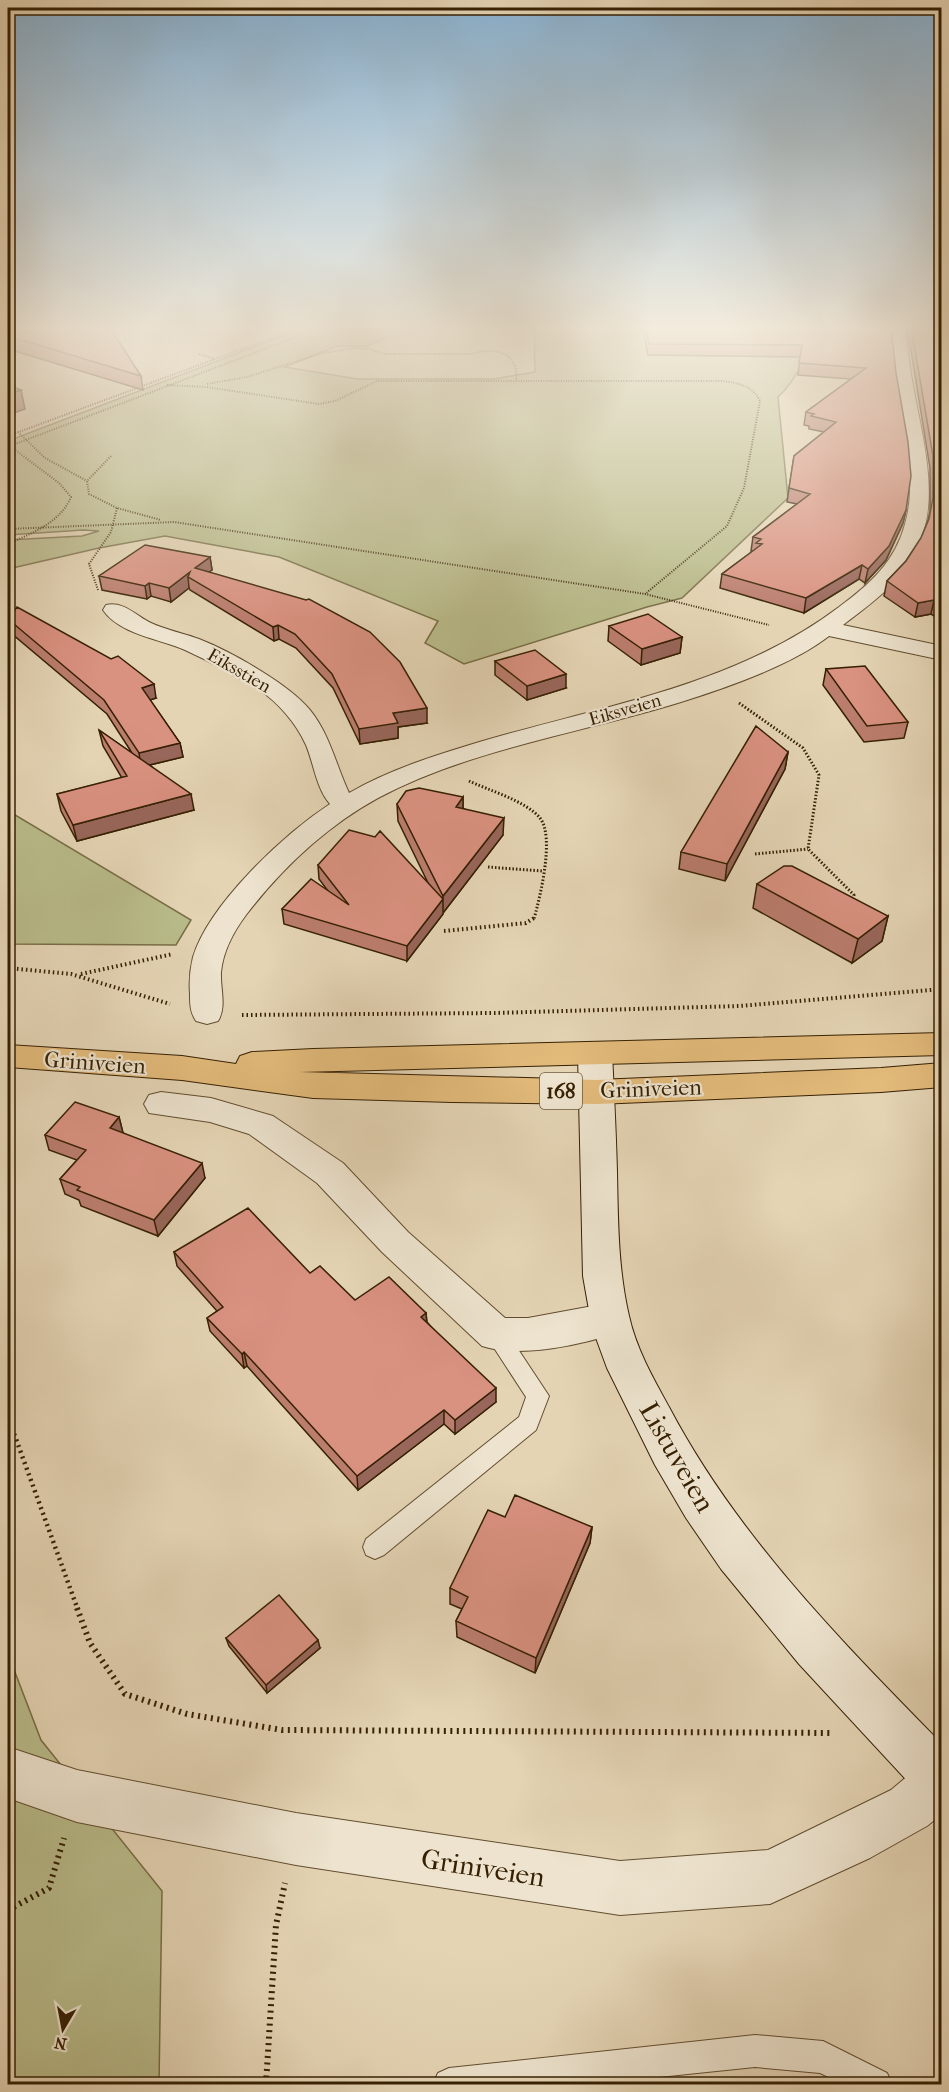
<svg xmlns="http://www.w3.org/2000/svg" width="949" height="2092" font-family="'IM FELL French Canon',serif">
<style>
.green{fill:#b9bb8a;stroke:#786e46;stroke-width:1.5}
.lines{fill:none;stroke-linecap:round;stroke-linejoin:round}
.lane-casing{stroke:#624d2f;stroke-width:2}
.street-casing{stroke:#624d2f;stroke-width:2}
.secondary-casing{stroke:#362003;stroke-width:2}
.primary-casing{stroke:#362003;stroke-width:2}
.path-far4{stroke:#362003;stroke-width:2;stroke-dasharray:1 1.5;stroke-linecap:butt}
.path-far3{stroke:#362003;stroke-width:3;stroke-dasharray:1.5 2;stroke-linecap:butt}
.path-far2{stroke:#362003;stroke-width:4;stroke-dasharray:1.5 3;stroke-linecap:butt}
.path-far1{stroke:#362003;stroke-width:4.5;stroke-dasharray:2 4;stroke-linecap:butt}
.path{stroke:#362003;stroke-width:6;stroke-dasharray:2 4.5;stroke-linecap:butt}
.lane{fill:#ede3ce;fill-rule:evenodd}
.street{fill:#ede3ce;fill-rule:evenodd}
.secondary{fill:#ede3ce;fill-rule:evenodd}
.primary{fill:#e2ba7a;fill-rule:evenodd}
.wall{fill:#bb7d6e;stroke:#362003;stroke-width:1.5}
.shaded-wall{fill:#98665a;stroke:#362003;stroke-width:1.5}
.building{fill:#d99180;stroke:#362003;stroke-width:1.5}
.labels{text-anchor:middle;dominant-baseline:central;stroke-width:4.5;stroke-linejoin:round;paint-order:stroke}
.far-street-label{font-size:18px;fill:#362003;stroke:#ede3ce}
.shield{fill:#ede3ce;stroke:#6d5a40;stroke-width:1.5}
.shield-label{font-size:21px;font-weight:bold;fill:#362003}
.street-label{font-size:22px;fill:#362003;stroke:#ede3ce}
.near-street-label{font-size:27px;fill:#362003;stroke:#ede3ce}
</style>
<rect width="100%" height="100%" fill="#e4d4b4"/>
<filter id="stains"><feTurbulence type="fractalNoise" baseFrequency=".00333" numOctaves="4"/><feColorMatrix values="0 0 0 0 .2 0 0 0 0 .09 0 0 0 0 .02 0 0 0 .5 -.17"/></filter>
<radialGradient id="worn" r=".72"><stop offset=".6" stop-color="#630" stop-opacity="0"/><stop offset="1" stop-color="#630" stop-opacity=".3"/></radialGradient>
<path class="green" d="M 309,326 L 411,326 L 368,346 L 337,346 L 285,367 L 357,379 L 494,379 L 535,372 L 534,326 L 816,326 C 808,352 798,379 778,397 L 788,498 L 682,598 L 647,607 L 464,664 L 425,643 L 438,621 L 279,557 L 165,536 L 99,548 L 8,569 L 8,540 L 82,536 L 99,531 L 83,530 L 8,535 L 8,441 Z
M 8,808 L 10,812 L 191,920 L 176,945 L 8,944 Z
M 8,1654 L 41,1740 L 162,1891 L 159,2084 L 8,2084 Z"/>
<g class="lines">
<g class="lane-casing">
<path id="lane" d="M 496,1325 L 504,1328 L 549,1396 L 536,1430 L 384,1555 L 375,1559 L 366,1555 L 363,1547 L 366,1539 L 519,1417 L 526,1397 L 485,1334 L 488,1328 Z
M 755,2035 L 823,2041 L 887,2073 L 892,2084 L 843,2084 L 820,2073 L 755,2067 L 592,2084 L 433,2084 L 438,2073 L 449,2068 Z"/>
</g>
<g class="street-casing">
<path id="street" d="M 890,326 L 905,326 C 908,346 909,366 913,385 C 922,438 942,500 916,551 C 900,583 871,604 843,625 L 942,646 L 942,660 L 829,636 C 792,665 726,688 681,702 C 582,733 470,749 378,798 C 327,826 282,868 246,915 C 234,931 223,951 221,972 C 220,988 227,1007 218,1021 L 207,1024 L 196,1021 C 190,1012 190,1004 190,994 C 189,982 190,969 193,957 C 209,904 284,834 330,804 C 316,788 314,764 306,745 C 296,723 278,702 258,689 C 236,675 209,661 185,650 C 160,639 119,634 103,610 L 106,605 C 124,601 136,616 151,623 C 166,630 183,633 199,639 C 230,651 289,684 310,710 C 330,735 336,765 349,793 C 389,770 433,756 476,743 C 600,706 733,687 839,607 C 869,585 895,562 905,524 C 918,479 903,430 896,385 C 893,365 893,346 890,326 Z
M 161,1092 L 211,1098 L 273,1116 L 343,1163 L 408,1232 L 505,1318 L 528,1318 L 609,1303 L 623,1307 L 629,1319 L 623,1331 C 585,1344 520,1359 482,1346 L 382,1252 L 317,1183 L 249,1134 L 210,1122 L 149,1113 L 144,1104 L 149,1095 Z
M 8,1747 L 77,1770 L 296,1813 L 620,1861 L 768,1850 L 891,1790 L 923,1763 L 941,1755 L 942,1814 L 927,1826 L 870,1858 L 770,1904 L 620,1915 L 296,1865 L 77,1822 L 8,1798 Z"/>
</g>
<g class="secondary-casing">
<path id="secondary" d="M 595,1043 L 607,1046 L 612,1054 C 614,1093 616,1132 617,1172 C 618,1220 618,1269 629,1316 C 636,1348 653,1378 669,1407 C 737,1536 840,1640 942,1744 L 942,1806 L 924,1799 L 799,1664 L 721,1569 L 686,1518 L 655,1465 L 607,1368 L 592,1327 L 583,1276 L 578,1054 L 583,1046 Z"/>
</g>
<g class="primary-casing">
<path id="primary" d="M 942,1033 L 942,1055 L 300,1072 L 597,1080 L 881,1068 L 942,1063 L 942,1087 L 881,1092 L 597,1104 L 452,1102 L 313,1098 L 182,1080 L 8,1067 L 8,1045 L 182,1056 L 236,1064 L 240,1056 L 252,1052 L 313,1049 Z"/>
</g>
<path class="path-far4" d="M 105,329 L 131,326
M 199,354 L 215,359
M 207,384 L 247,377 L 319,354 L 354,348 L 370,349 L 384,354 L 472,354 C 494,346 520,353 516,380
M 167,385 L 207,387 L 319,404 L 335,401 L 377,381 L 722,381 C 738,383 752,385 760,401 L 744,488 L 727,526 L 645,594
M 18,432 L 45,458 L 87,481
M 8,436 L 304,326
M 111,456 L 87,481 L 89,494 L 117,508 L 161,520
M 8,529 L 174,522 L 645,594 L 769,625
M 8,544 C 32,533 60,523 71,497 L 59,483 L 10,446 L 325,326
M 98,590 L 89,564 L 111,532 L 117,508"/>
<path class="path-far3" d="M 739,703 L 803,748 L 819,775 L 808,849 L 854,895 L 850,900
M 469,781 C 488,790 526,801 540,818 C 555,837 540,897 534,919
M 755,854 L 808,849
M 488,867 L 542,871"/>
<path class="path-far2" d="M 444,931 L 526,923 L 534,918
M 8,968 L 71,974 L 170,1004
M 81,974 L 173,954
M 242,1015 L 495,1013 L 739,1006 L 942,989"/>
<path class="path-far1" d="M 8,1417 L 78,1610"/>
<path class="path" d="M 77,1608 L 90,1643 L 125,1694 L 187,1714 L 282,1730 L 833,1733
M 8,1910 L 49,1888 L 64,1838
M 266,2084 L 276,1925 L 285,1883"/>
<use href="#lane" class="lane"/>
<use href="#street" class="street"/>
<use href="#secondary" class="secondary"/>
<use href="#primary" class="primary"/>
</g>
<path class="wall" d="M 642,326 L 891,326 L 906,510 L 903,523 L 886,560 L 865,583 L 859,579 L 804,613 L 720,588 L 722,574 L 753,551 L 751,551 L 753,537 L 797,504 L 787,502 L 794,456 L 824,432 L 809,429 L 809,426 L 804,425 L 806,412 L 851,379 L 798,375 L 800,357 L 648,355 Z
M 907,326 L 942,326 L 942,621 L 931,614 L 915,617 L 884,596 L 887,581 L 906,561 L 921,538 L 928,520 L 930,511 L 930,468 Z
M 8,335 L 141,376 L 143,390 L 8,349 Z
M 210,557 L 212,570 L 209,572 L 427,723 L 398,727 L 398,738 L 360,744 L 333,688 L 296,648 L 279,639 L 274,641 L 190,590 L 189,588 L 171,602 L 151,596 L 147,599 L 102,590 L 99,576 Z
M 8,619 L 156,698 L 150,700 L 180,743 L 183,757 L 150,765 L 194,810 L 77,841 L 61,811 L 57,794 L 122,778 L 103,746 L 99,730 L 132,753 L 107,714 L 11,633 Z
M 609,626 L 682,637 L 680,653 L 641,665 L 608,641 Z
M 495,661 L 566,688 L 527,700 L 495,675 Z
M 826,669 L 908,722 L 904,738 L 864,742 L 823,685 Z
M 788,752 L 785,769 L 725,881 L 679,869 L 681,852 Z
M 463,797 L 463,808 L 503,835 L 443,913 L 443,912 L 443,914 L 407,961 L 284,924 L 282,909 L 328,891 L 319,879 L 318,865 L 429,885 L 398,821 L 397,804 Z
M 757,884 L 888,916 L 882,941 L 852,963 L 753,908 Z
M 119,1117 L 123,1133 L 205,1178 L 158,1236 L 81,1206 L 79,1200 L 65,1194 L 60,1179 L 77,1160 L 49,1150 L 45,1135 Z
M 174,1252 L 310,1273 L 355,1300 L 426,1313 L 427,1322 L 496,1402 L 455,1434 L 444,1424 L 358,1490 L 247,1366 L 244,1368 L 210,1331 L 207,1318 L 217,1311 L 177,1266 Z
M 505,1517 L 592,1527 L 590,1543 L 535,1673 L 457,1637 L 456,1621 L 462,1609 L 450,1604 L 450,1588 Z
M 226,1638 L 320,1648 L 267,1693 L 229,1646 Z"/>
<path class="shaded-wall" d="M 21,390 L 25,409 L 8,415 L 8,394 Z
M 906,510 L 903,523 L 886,560 L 865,583 L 868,569 Z
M 210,557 L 212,570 L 197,581 L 195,568 Z
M 862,565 L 859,579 L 804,613 L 806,598 Z
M 190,572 L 188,577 L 189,588 L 171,602 L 169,588 Z
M 149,583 L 151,596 L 147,599 L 145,586 Z
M 934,600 L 931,614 L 915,617 L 918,603 Z
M 278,625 L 279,639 L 274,641 L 273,627 Z
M 682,637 L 680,653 L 641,665 L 642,649 Z
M 566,674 L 566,688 L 527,700 L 527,686 Z
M 154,684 L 156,698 L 144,702 L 142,688 Z
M 427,708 L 427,723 L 398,727 L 398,738 L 360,744 L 359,729 L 393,713 Z
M 180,743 L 183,757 L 141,767 L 139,753 Z
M 788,752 L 785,769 L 725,881 L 727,864 Z
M 191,794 L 194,810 L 77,841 L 73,825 Z
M 463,797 L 463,813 L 456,807 Z
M 504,818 L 503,835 L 443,913 L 443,896 Z
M 443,899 L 443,914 L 407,961 L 407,946 Z
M 888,916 L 882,941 L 852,963 L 858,939 Z
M 119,1117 L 123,1133 L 114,1144 L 110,1128 Z
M 202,1163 L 205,1178 L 158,1236 L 154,1220 Z
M 426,1313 L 427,1327 L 421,1317 Z
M 244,1352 L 247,1366 L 244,1368 L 242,1354 Z
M 496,1388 L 496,1402 L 455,1434 L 455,1420 Z
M 444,1410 L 444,1424 L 358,1490 L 357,1476 Z
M 592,1527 L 590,1543 L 535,1673 L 536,1658 Z
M 318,1640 L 320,1648 L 267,1693 L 266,1685 Z"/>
<path class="building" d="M 62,326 L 109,326 L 141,376 L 8,336 L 8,335 Z
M 645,326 L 891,326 L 896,373 L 908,442 L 911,476 L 906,510 L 889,546 L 868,569 L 862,565 L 806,598 L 722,574 L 762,544 L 756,543 L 761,539 L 753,537 L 810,494 L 789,488 L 794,456 L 836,422 L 811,416 L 814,414 L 806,412 L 866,368 L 799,363 L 802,345 L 649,344 Z
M 911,326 L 942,326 L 942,604 L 934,600 L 918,603 L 887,581 L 906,561 L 921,538 L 929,519 L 933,498 L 933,456 Z
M 8,385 L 21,390 L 8,394 Z
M 145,545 L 210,557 L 195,568 L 306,600 L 309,599 L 370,632 L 400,662 L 427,708 L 393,713 L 398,723 L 359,729 L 332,674 L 295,634 L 278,625 L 273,627 L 188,577 L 190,572 L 169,588 L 149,583 L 145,586 L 99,576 Z
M 17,607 L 111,659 L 118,656 L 154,684 L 142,688 L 180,743 L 139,753 L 104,700 L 8,619 Z
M 648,614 L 682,637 L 642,649 L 609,626 Z
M 535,650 L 566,674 L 527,686 L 495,661 Z
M 865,666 L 908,722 L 867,726 L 826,669 Z
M 756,726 L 788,752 L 727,864 L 681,852 Z
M 99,730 L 191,794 L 73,825 L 57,794 L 127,776 Z
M 419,788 L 463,797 L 456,807 L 504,818 L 443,896 L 397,804 L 406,791 Z
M 349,830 L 375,837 L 380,831 L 443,899 L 407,946 L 282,909 L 311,879 L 349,905 L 318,865 Z
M 784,866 L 792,866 L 888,916 L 858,939 L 757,884 Z
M 75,1102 L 119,1117 L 110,1128 L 202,1163 L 154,1220 L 77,1190 L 80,1187 L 60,1179 L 86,1150 L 45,1135 Z
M 248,1208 L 310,1273 L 320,1266 L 355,1300 L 389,1277 L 426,1313 L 421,1317 L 496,1388 L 455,1420 L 444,1410 L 357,1476 L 244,1352 L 242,1354 L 207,1318 L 223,1307 L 174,1252 Z
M 515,1495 L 592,1527 L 536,1658 L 456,1621 L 468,1597 L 450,1588 L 488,1510 L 505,1517 Z
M 279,1595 L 318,1640 L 266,1685 L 226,1638 Z"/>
<linearGradient id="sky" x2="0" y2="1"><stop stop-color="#89b4d5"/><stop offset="0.53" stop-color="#f3ecdd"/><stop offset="1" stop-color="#f3ecdd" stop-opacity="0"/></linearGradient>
<rect width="949" height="619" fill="url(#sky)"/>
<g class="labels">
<g class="far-street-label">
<text transform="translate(239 671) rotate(30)">Eiksstien</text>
<text transform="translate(625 710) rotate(-16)">Eiksveien</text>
</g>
<rect class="shield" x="540" y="1073" width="42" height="36" rx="4.5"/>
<g class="shield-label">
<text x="561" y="1091">168</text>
</g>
<g class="street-label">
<text transform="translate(95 1063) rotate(4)">Griniveien</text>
<text transform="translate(651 1089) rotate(-2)">Griniveien</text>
</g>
<g class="near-street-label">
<text transform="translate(677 1457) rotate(60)">Listuveien</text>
<text transform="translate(483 1868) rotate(9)">Griniveien</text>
</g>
</g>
<rect width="949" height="2092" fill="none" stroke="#e4d4b4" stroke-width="30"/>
<rect x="9" y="9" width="931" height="2074" fill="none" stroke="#362003" stroke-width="3"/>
<rect x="15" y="15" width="919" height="2062" fill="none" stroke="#362003" stroke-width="1.5"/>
<g transform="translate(63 2029) rotate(190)" stroke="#ede3ce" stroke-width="4.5" paint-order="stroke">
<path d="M0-4.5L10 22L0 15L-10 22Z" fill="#362003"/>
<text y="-9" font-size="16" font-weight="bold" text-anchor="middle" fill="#362003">N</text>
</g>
<rect width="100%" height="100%" filter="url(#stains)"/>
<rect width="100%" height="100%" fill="url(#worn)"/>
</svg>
